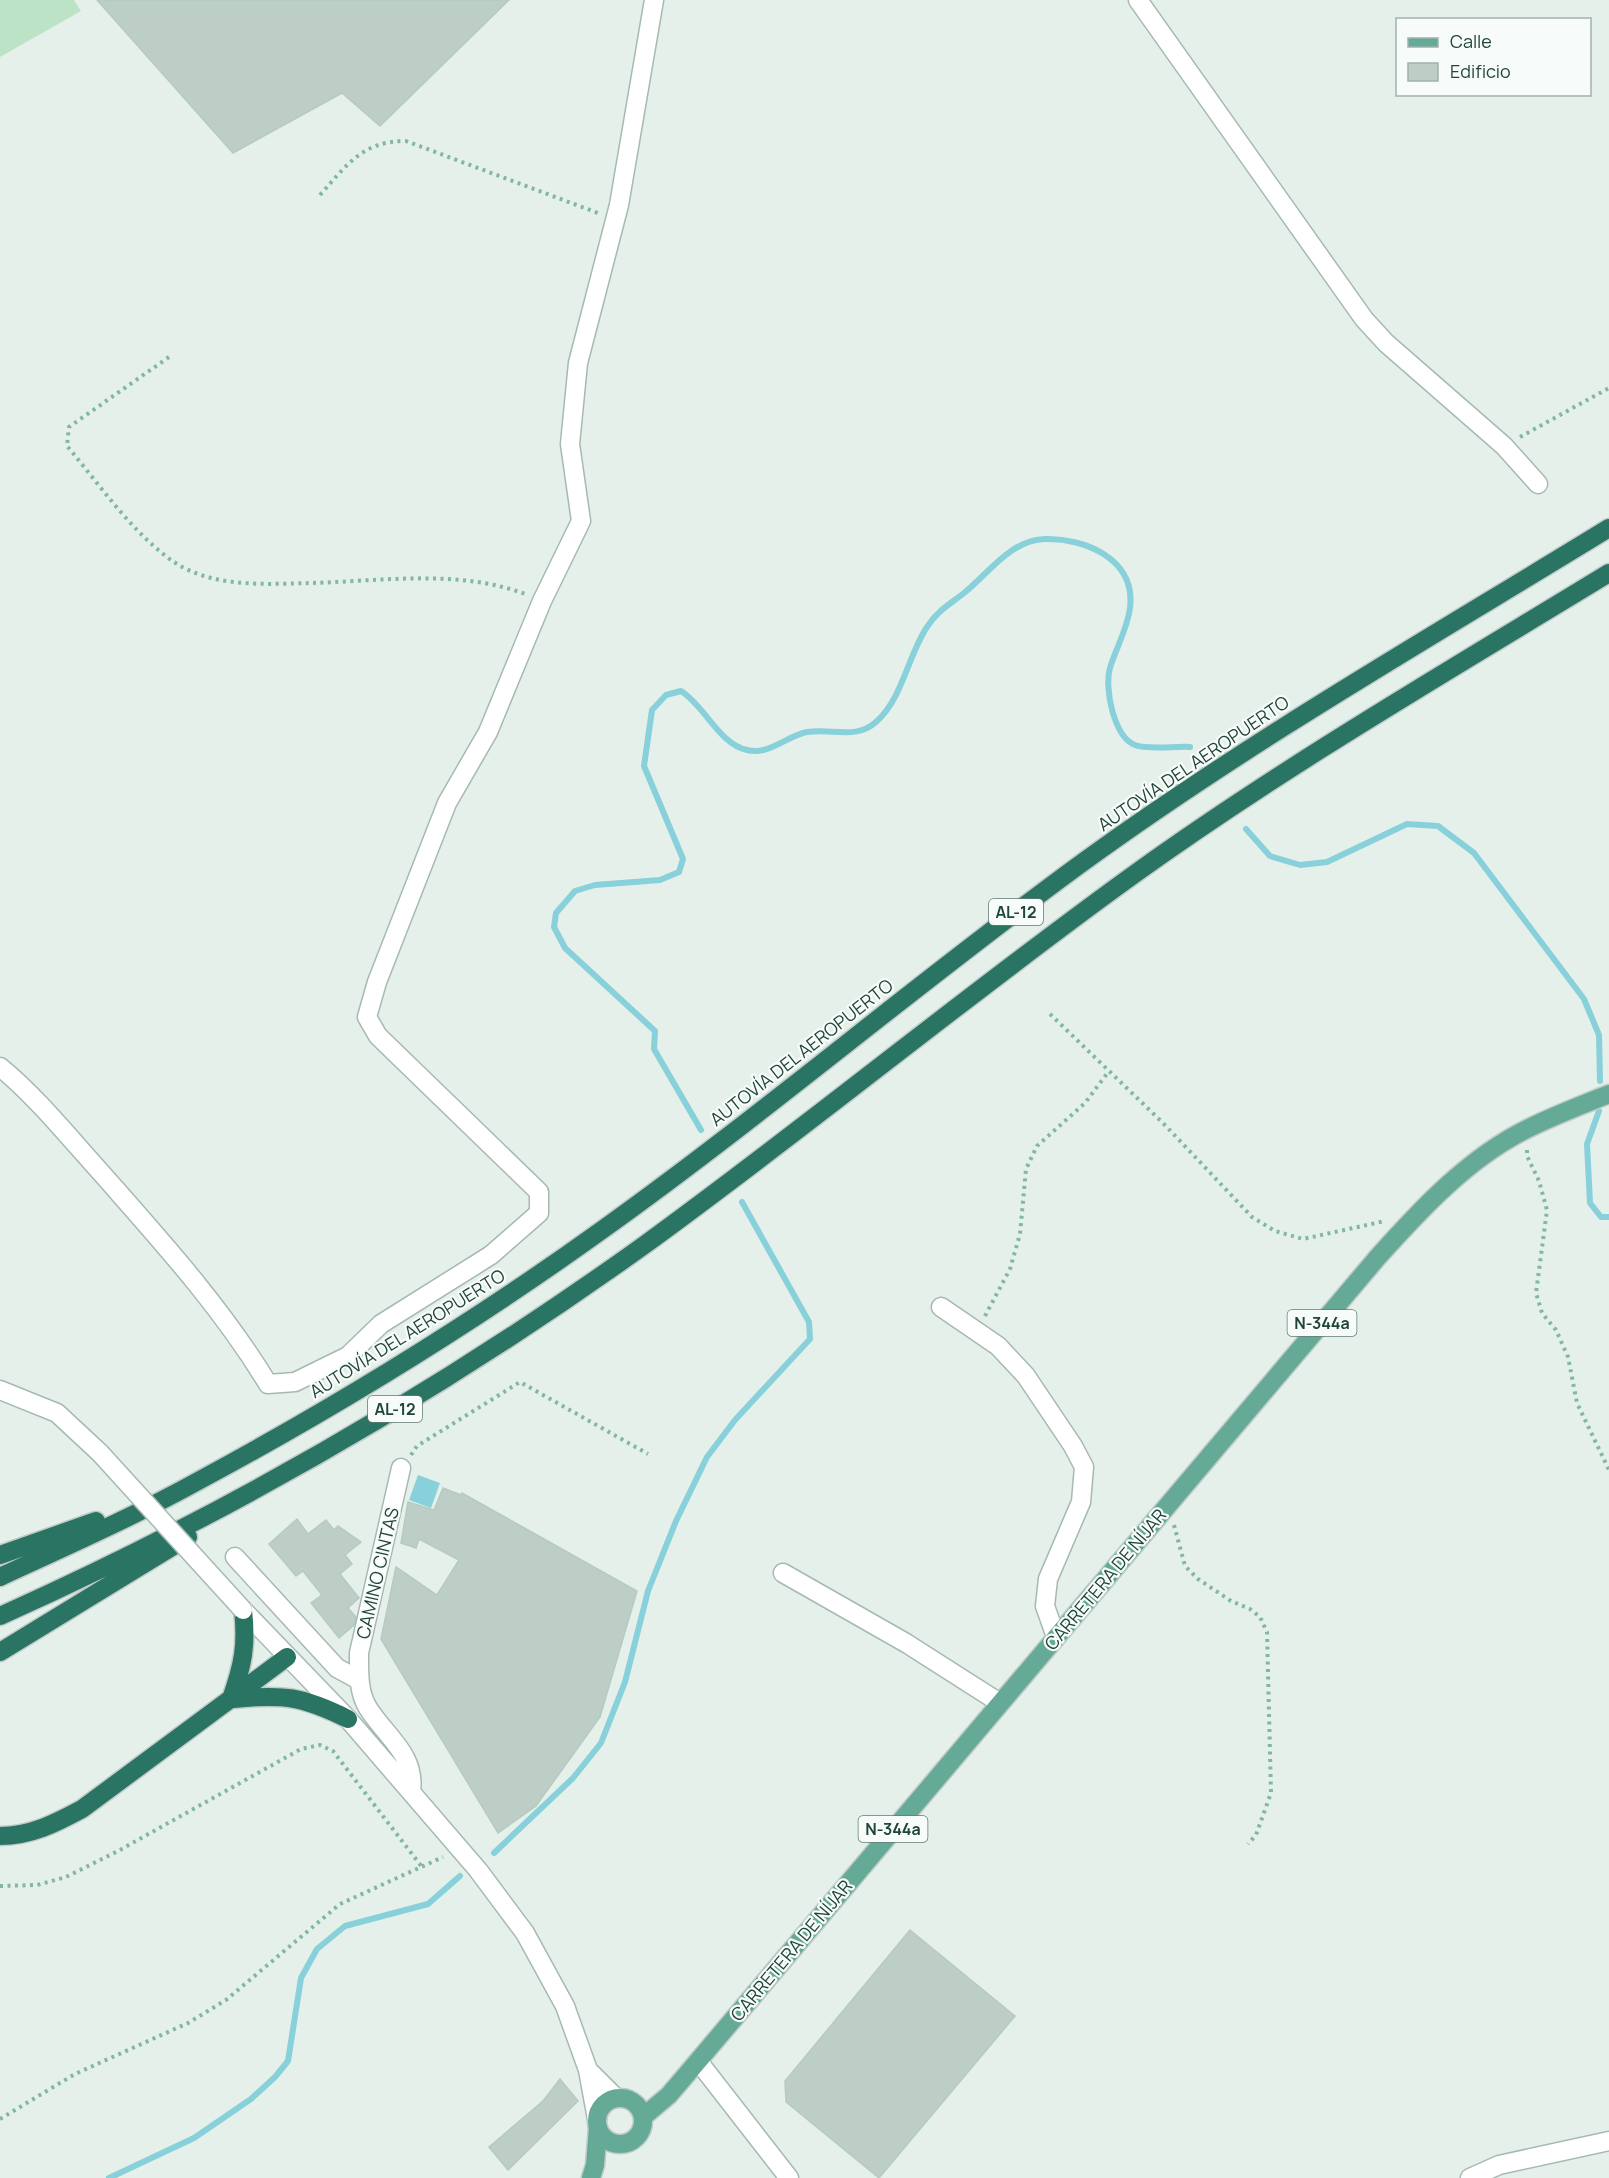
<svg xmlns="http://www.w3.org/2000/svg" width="1609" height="2178" font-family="Manrope,sans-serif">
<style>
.green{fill:#bce3c5}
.water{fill:#88d0da}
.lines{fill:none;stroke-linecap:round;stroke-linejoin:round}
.stream{stroke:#88d0da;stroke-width:6}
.building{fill:#bdcec6;stroke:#b6cac2;stroke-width:1.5}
.minor-casing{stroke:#a6b9b2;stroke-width:21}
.major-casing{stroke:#c1cbc8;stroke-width:21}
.highway-casing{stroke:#c1cbc8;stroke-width:21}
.path{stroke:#82b7a5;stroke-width:4;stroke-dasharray:3 4.5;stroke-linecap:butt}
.minor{stroke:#fff;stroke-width:18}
.major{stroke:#65aa96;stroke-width:18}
.highway{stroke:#297463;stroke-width:18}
.minor-bridge-casing{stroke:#a6b9b2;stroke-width:21;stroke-linecap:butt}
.minor-bridge{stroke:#fff;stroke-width:18}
.labels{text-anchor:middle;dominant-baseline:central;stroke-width:4.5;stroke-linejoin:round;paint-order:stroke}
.shield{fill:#f7fbf9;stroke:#617c73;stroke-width:1.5}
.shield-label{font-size:16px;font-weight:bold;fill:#21453a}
.street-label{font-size:18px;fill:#21453a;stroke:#f7fbf9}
</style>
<rect width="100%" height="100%" fill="#e5f0eb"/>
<path class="green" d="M 0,0 L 74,0 L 81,11 L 0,57 Z"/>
<path class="water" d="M 418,1475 L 440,1483 L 431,1508 L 409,1500 Z"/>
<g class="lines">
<path class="stream" d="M 1246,829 L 1270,856 L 1300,865 L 1327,862 L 1407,824 L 1438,826 L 1474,853 L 1584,999 L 1599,1035 L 1600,1081
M 1599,1111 L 1587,1144 L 1590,1203 L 1601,1217 L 1609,1217
M 701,1130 L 654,1049 L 655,1031 L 565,948 L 554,927 L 556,913 L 575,891 L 595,885 L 660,880 L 679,872 L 683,859 L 644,766 L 652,710 L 666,695 L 681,691 C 705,706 719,744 747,750 C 769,756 788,735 807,732 C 832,728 856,740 876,722 C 903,698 908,655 927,627 C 937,611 950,604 964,593 C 988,574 1010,540 1045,539 C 1085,538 1136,559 1130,608 C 1127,630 1116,648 1110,668 C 1104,688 1114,737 1135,745 C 1147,750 1176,746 1190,747
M 494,1853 L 573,1778 L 601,1743 L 625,1682 L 648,1591 L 676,1521 L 707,1457 L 735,1420 L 810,1339 L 809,1322 L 742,1202
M 109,2178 L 194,2138 L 251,2099 L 275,2077 L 288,2061 L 301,1978 L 317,1949 L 345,1926 L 428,1904 L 460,1876"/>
</g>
<path class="building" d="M 97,0 L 509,0 L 380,126 L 342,93 L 233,153 Z
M 443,1488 L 461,1495 L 462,1493 L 637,1591 L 600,1717 L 536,1806 L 498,1833 L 381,1639 L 396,1567 L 437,1595 L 459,1560 L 419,1539 L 416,1548 L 401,1543 L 408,1502 L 434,1510 Z
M 297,1519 L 308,1534 L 326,1520 L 334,1530 L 338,1526 L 361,1542 L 345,1555 L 352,1564 L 340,1574 L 359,1598 L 348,1608 L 356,1617 L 354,1625 L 339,1638 L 311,1603 L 322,1595 L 303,1571 L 296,1576 L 269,1544 Z
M 910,1930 L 1015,2016 L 879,2178 L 786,2102 L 785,2081 Z
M 560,2079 L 578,2101 L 508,2170 L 489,2147 L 543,2101 Z"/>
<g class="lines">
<g class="minor-casing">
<path id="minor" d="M 1138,0 L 1364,319 L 1386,343 L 1504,446 L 1538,484
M 0,1067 C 36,1096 73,1142 104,1176 C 163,1243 222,1308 268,1384 L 295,1382 L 348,1356 L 381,1324 L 491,1255 L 539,1213 L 539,1192 L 378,1036 L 367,1017 L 377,982 L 447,803 L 488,732 L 542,601 L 581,521 L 570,444 L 578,363 L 619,205 L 654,0
M 941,1307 L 998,1346 L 1026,1376 L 1073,1446 L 1084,1467 L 1081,1502 L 1048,1579 L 1045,1606 L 1056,1637
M 0,1390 L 57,1413 L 100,1453
M 401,1468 L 359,1653 C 359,1671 358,1692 368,1708 C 386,1737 416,1754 411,1792
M 235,1557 L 337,1668 L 359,1680
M 783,1573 L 906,1643 L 1000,1703
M 243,1610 L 348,1719 L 478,1870 L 525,1933 L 565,2006 L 588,2070 L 597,2119
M 698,2061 L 789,2178
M 588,2070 L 616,2098
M 1470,2178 L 1499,2165 L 1609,2141"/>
</g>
<g class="major-casing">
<path id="major" d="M597 2121a23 23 0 1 1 46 0a23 23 0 1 1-46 0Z
M 643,2117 L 669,2095 L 698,2061 L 1377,1258 C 1421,1209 1469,1157 1529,1128 C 1555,1115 1582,1105 1609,1094
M 591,2178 L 595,2165 L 598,2127"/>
</g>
<g class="highway-casing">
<path id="highway" d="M 0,1555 L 96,1521
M 0,1577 C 67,1546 135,1516 200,1480 C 339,1405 474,1322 602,1230 C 767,1112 922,979 1086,860 C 1253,739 1433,636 1609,528
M 0,1616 C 226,1515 442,1390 643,1246 C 810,1125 969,993 1136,873 C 1288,764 1450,670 1609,573
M 0,1652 L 188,1537
M 231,1699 C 243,1665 247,1645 243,1610
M 233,1699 C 283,1694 302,1696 348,1719
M 0,1836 C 31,1836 56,1823 82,1809 L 287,1657"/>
</g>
<path class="path" d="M 320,195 C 347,165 362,141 406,141 L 598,213
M 169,357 L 69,427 L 67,446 C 99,484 128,527 167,557 C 208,589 264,584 312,583 C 381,581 459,569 525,594
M 1520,437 L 1609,388
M 1050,1014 L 1163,1123 L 1252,1217 L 1275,1231 L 1303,1239 L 1385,1221
M 1527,1150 L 1527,1156 L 1539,1181 L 1547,1210 L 1536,1293 L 1542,1313 L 1556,1330 L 1568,1357 L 1577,1403 L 1609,1470
M 985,1316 L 1010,1269 L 1020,1234 L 1026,1169 L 1037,1146 L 1085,1103 L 1109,1071
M 411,1455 L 417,1446 L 520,1382 L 648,1454
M 1174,1525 L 1185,1566 L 1198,1579 L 1231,1601 L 1250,1609 L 1260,1617 L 1267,1632 L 1271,1793 L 1256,1835 L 1248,1844
M 0,1886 L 37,1885 L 66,1877 L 118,1851 L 301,1749 L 320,1745 L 333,1751 L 422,1867
M 0,2119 L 75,2074 L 188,2023 L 226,2000 L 340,1904 L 443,1857"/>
<use href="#minor" class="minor"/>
<use href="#major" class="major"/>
<use href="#highway" class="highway"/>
<g class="minor-bridge-casing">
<path id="minor-bridge" d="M 100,1453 L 243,1610"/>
</g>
<use href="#minor-bridge" class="minor-bridge"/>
</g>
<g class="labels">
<g class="shield">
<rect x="989" y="899" width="54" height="26" rx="4.5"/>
<rect x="1287.5" y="1310" width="69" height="26" rx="4.5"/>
<rect x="368" y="1396" width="54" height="26" rx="4.5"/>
<rect x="858.5" y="1816" width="69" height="26" rx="4.5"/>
</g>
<g class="shield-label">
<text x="1016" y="912">AL-12</text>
<text x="1322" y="1323">N-344a</text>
<text x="395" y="1409">AL-12</text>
<text x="893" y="1829">N-344a</text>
</g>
<g class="street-label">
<text transform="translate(1193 763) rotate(-34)">AUTOVÍA DEL AEROPUERTO</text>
<text transform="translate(801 1052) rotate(-38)">AUTOVÍA DEL AEROPUERTO</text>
<text transform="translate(407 1333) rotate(-32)">AUTOVÍA DEL AEROPUERTO</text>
<text transform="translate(377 1573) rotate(-77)">CAMINO CINTAS</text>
<text transform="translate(1105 1579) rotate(-50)">CARRETERA DE NÍJAR</text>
<text transform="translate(791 1950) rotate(-50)">CARRETERA DE NÍJAR</text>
</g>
</g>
<rect x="1396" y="18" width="195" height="78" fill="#f7fbf9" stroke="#a1b2ad" stroke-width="1.5"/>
<rect x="1408" y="38" width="30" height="9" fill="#65aa96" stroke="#a1b2ad" stroke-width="1.5"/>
<text x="1450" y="48" font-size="18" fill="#21453a">Calle</text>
<rect x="1408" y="63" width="30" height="18" fill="#bdcec6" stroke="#a1b2ad" stroke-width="1.5"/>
<text x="1450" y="78" font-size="18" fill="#21453a">Edificio</text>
</svg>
